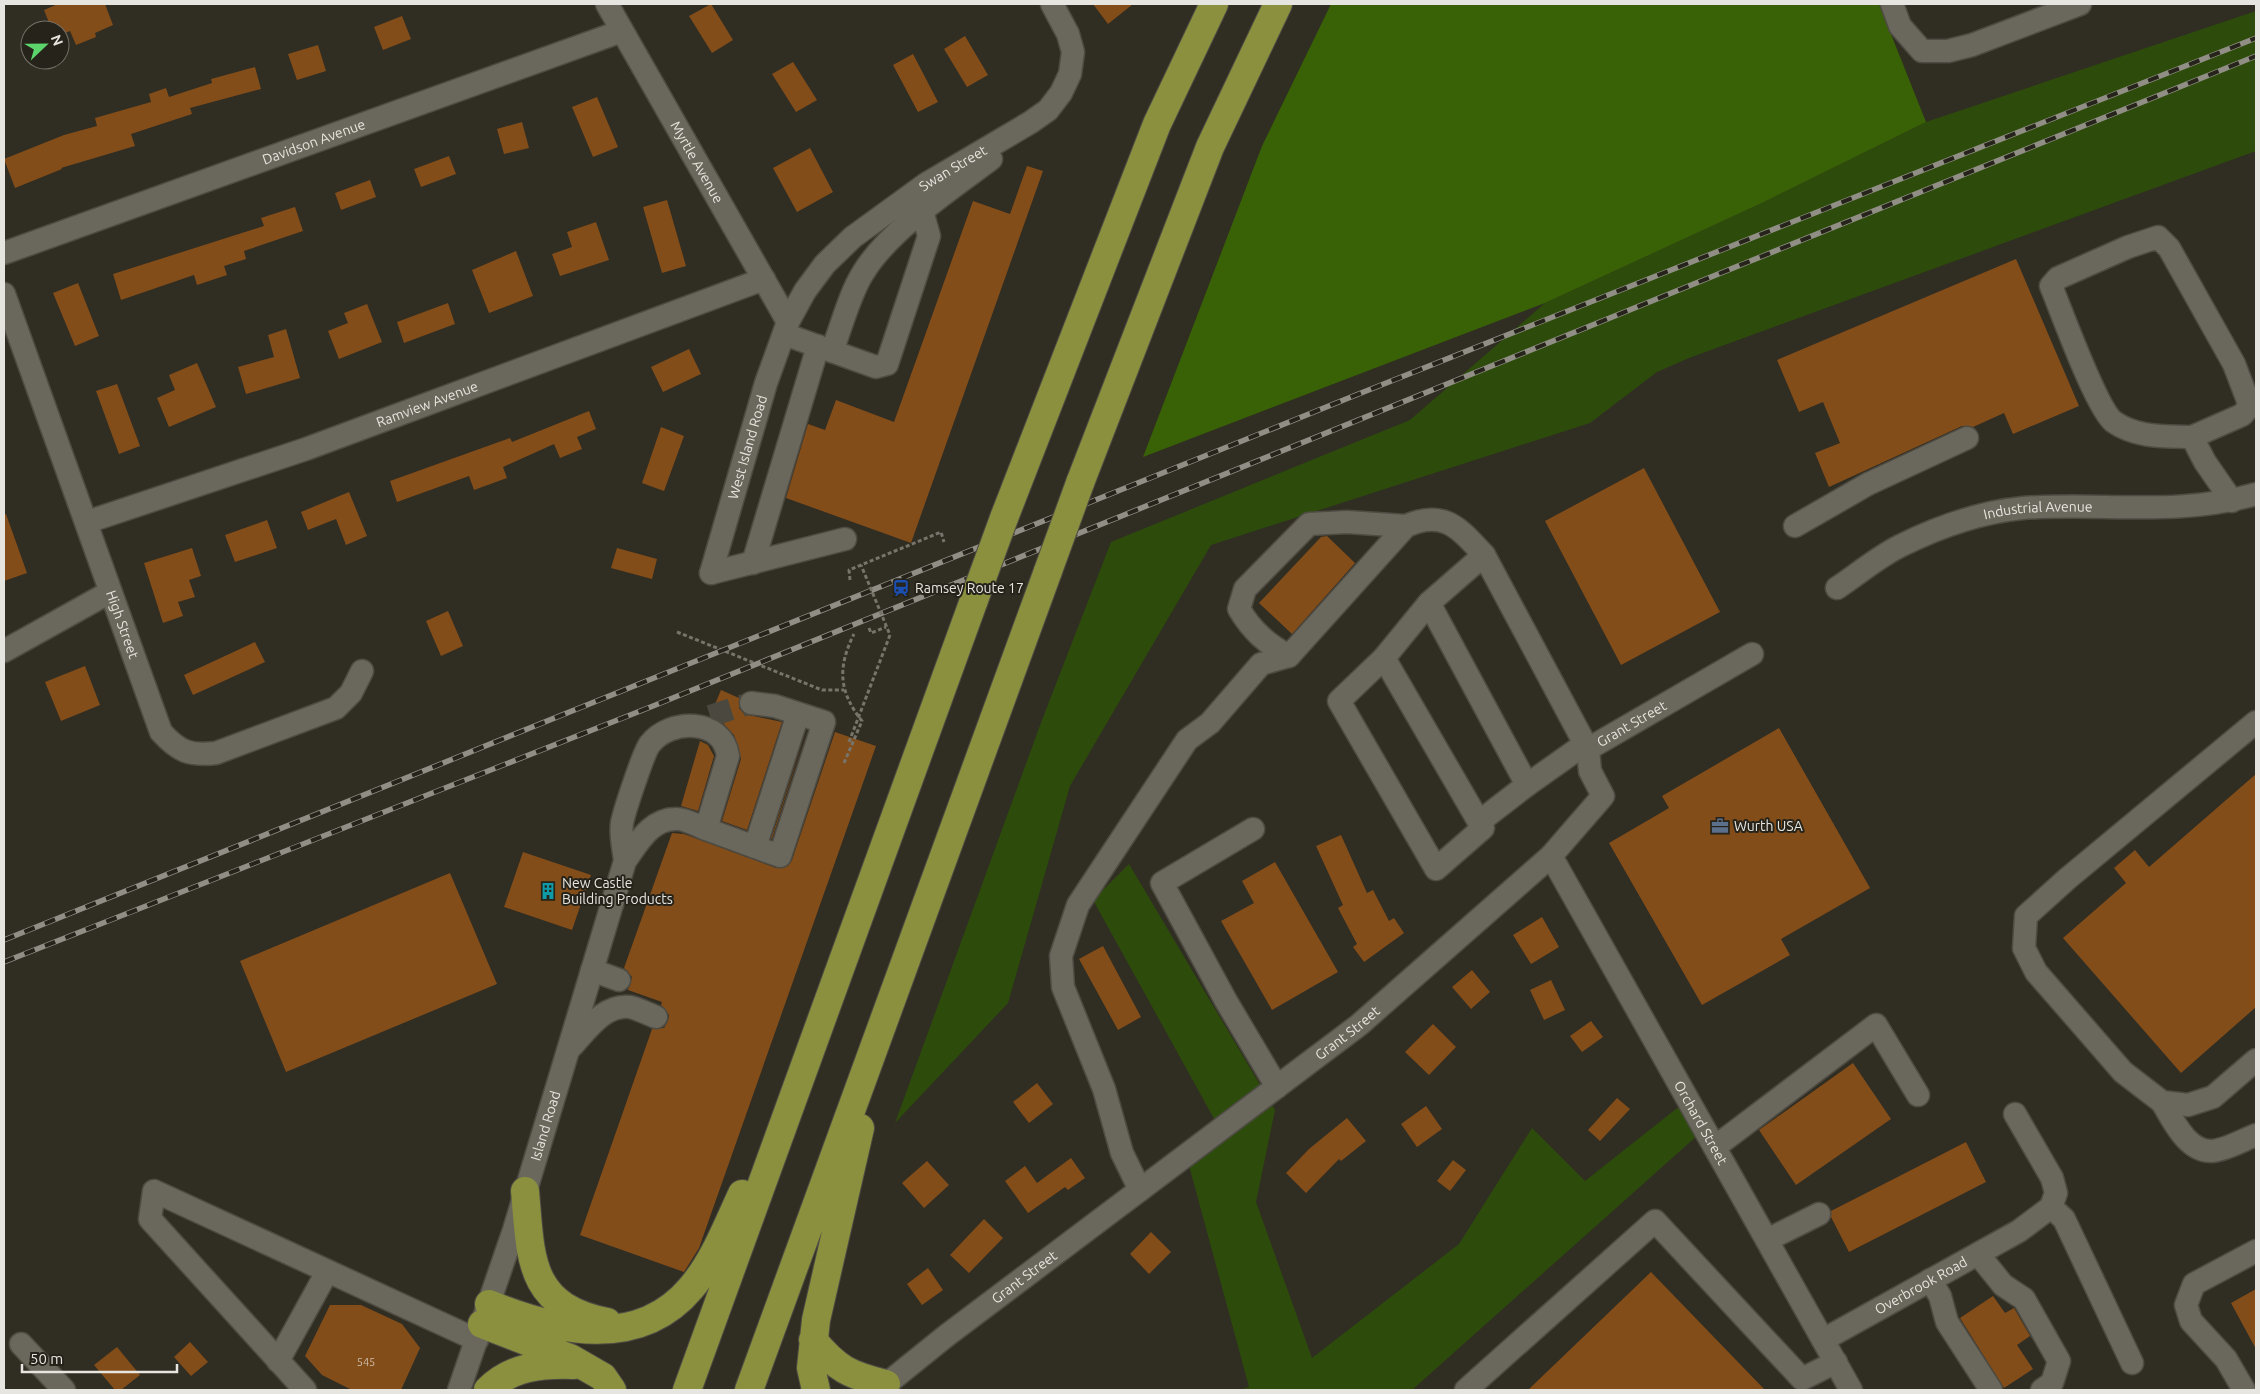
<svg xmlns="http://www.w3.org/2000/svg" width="2260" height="1394" font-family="Ubuntu,sans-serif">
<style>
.green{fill:#2d4c0b}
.forest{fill:#396105}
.building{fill:#834d19}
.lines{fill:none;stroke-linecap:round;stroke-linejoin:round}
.minor-tunnel{stroke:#4b493f;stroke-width:22;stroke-dasharray:22 11;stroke-linecap:butt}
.minor-casing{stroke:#4e4b43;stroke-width:25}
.highway-casing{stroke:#4e4b43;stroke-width:30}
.path{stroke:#76746b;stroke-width:3;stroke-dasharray:4 2.5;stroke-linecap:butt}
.minor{stroke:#6a675c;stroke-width:22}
.highway{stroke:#8a903d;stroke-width:28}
.rail-casing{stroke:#918e86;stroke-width:5.5}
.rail{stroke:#26231a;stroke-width:4;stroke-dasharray:11;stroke-linecap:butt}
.highway-bridge-casing{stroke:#4e4b43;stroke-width:30;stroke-linecap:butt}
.path-bridge{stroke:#76746b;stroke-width:3;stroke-dasharray:4 2.5;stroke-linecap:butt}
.highway-bridge{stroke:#8a903d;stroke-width:28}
.labels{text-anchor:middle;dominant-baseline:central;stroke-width:4;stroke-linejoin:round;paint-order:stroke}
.number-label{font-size:11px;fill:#cebfae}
.street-label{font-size:14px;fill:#e7e5df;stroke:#26231a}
.poi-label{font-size:14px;fill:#e7e5df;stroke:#26231a;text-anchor:start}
</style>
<rect width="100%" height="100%" fill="#302d23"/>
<path class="green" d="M 2256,11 L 2256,151 L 1689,358 L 1657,372 L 1590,423 L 1211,545 L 1070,786 L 1008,1003 L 895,1123 L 1042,720 L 1111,542 L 1410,420 L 1545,303 L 1764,202 L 1926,122 Z
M 1129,864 L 1275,1110 L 1256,1202 L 1312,1358 L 1459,1244 L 1532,1128 L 1585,1181 L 1681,1105 L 1698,1135 L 1412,1390 L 1239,1390 L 1249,1387 L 1184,1147 L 1217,1124 L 1093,900 Z"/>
<path class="forest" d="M 1331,4 L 1879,4 L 1926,122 L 1764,202 L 1545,303 L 1143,457 L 1262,146 Z"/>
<path class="building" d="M 58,4 L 105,4 L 113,25 L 95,33 L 96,37 L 76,45 L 70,31 L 60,35 L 60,30 L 52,30 L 44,10 Z
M 711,4 L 733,40 L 712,53 L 689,16 Z
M 1093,4 L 1133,4 L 1108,24 Z
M 402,16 L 411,39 L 383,50 L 374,27 Z
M 965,36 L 988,75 L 967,87 L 944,49 Z
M 318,45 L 326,71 L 297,80 L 288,54 Z
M 913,54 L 938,102 L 918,112 L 893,65 Z
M 793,62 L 817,100 L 796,112 L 772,74 Z
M 255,67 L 261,89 L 190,108 L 192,114 L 131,134 L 135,146 L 61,168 L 62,169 L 15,188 L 4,159 L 64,135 L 97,126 L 95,118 L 151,102 L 149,94 L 166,88 L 169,97 L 212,83 L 211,79 Z
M 597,97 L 618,147 L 593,157 L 572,107 Z
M 522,122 L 529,148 L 504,154 L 497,129 Z
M 810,148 L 833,192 L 797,212 L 773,168 Z
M 449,156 L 456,174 L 421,187 L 414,169 Z
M 1027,166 L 1043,171 L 911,543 L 786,498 L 808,424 L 825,430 L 836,400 L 894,422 L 973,201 L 1010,214 Z
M 370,180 L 376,197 L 341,210 L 335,193 Z
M 667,200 L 686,266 L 662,273 L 643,207 Z
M 295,207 L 303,231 L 244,251 L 246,259 L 224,266 L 227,275 L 197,285 L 194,275 L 121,300 L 113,274 L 264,226 L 261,218 Z
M 596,222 L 609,260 L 560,276 L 552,254 L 572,247 L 567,232 Z
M 516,251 L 533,296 L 489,313 L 472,270 Z
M 2016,259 L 2079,406 L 2013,434 L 2004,413 L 1973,427 L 1962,426 L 1829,487 L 1815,453 L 1840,443 L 1823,402 L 1799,412 L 1777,360 Z
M 78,283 L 99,336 L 75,346 L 53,293 Z
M 448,303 L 455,324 L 404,343 L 397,322 Z
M 367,304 L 382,342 L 339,359 L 328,331 L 348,323 L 344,313 Z
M 286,329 L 300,378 L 246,394 L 238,367 L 274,357 L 268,335 Z
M 689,349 L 701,374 L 663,392 L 651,367 Z
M 197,363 L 216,407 L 169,427 L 157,398 L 175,390 L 169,375 Z
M 117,384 L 140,446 L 119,454 L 96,391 Z
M 589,411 L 596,429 L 577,437 L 582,449 L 560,458 L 554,444 L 503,467 L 507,478 L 474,490 L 469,476 L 397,502 L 390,481 L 510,438 L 512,442 Z
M 661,427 L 684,436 L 664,491 L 642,483 Z
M 1644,468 L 1720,612 L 1621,665 L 1545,521 Z
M 349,492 L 367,536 L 346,545 L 336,519 L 308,530 L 301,512 Z
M 6,514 L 27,573 L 4,581 L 4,515 Z
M 267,520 L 277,548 L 235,562 L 225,535 Z
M 1327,536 L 1355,563 L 1292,634 L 1259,603 L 1321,537 Z
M 192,548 L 201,576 L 189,580 L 195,597 L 178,602 L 183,616 L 163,623 L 144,563 Z
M 617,548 L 657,559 L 652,579 L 611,568 Z
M 448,611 L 463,646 L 441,656 L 426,621 Z
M 255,642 L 265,662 L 193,695 L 184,675 Z
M 85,666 L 100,705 L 61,721 L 45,682 Z
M 721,690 L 739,698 L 739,708 L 744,714 L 782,722 L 747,830 L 722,821 L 741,759 L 734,735 L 723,723 L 710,716 Z
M 1779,728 L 1870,888 L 1781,939 L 1790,955 L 1702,1005 L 1609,843 L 1669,808 L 1662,796 Z
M 807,730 L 772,839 L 771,839 Z
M 835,732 L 876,746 L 699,1248 L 684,1272 L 580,1235 L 652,1029 L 664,1028 L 668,1021 L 669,1015 L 661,1005 L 662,1002 L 628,990 L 632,977 L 624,968 L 672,833 L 684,834 L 776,868 L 788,866 L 792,860 Z
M 700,741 L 708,745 L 714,756 L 698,811 L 681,806 Z
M 2256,774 L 2256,1007 L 2181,1073 L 2063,938 L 2126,883 L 2114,868 L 2135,850 L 2149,867 Z
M 1341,835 L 1367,893 L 1373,890 L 1389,921 L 1394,918 L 1404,933 L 1364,962 L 1353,947 L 1357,944 L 1338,908 L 1343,905 L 1316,846 Z
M 523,852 L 591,875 L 572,930 L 504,907 Z
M 1275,862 L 1338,972 L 1272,1010 L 1221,921 L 1254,903 L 1242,881 Z
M 450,873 L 497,984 L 286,1072 L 240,961 Z
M 1542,917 L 1559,947 L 1531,964 L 1513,935 Z
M 1103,946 L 1141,1017 L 1118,1030 L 1079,959 Z
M 1472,970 L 1490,992 L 1471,1009 L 1452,987 Z
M 1551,980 L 1565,1010 L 1544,1020 L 1530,990 Z
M 1591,1021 L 1603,1037 L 1582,1052 L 1570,1036 Z
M 1433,1024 L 1456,1047 L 1429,1075 L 1405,1052 Z
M 1853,1063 L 1891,1119 L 1796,1185 L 1759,1130 Z
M 1037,1083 L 1053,1104 L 1029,1123 L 1013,1102 Z
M 1617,1098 L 1630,1109 L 1600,1141 L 1588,1130 Z
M 1426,1106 L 1442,1129 L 1417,1147 L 1401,1124 Z
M 1347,1118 L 1366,1141 L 1341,1161 L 1339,1159 L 1306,1193 L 1286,1173 L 1309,1149 Z
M 1966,1142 L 1986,1182 L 1849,1252 L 1831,1217 L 1831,1211 Z
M 1071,1158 L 1085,1178 L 1068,1190 L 1065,1187 L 1028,1213 L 1005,1181 L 1025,1166 L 1037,1183 Z
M 1453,1160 L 1466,1170 L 1450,1191 L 1437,1181 Z
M 927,1161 L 949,1185 L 924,1208 L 902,1183 Z
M 984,1219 L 1003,1238 L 969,1273 L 950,1255 Z
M 1151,1232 L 1171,1252 L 1149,1274 L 1130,1254 Z
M 928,1268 L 943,1290 L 922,1305 L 907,1284 Z
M 1651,1272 L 1765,1390 L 1528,1390 Z
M 2256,1289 L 2256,1349 L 2231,1303 Z
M 1993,1296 L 2005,1313 L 2014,1308 L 2030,1336 L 2017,1345 L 2033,1369 L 2004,1388 L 1960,1318 Z
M 330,1305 L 361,1305 L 402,1324 L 420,1348 L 401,1390 L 352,1390 L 322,1375 L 305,1356 Z
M 190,1342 L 208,1362 L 191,1376 L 174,1357 Z
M 117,1347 L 140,1375 L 121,1390 L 115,1390 L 94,1365 Z"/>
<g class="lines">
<path class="minor-tunnel" d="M 710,716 L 751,703"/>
<g class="minor-casing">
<g id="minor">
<path id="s1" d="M 607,4 L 788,322"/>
<path d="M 1892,4 L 1900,26 L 1922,51 L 1948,51 L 1972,45 L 2080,4"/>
<path id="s2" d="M 4,253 L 622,31"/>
<path id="s3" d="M 4,294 L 161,732 C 179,752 190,756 216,753 L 336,708 L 351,693 L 362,671"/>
<path d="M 784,334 L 876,367 L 887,364 L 929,236 L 919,200"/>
<path d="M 832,351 C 841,328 850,293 863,273 C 888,231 951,189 991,159"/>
<path d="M 2192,437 L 2242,415 L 2250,406 L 2234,364 L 2169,248 L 2158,237 L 2128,247 L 2058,278 L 2051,286 C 2061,310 2097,410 2114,422 C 2137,438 2165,436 2192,437 L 2205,462 L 2232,501"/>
<path id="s4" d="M 87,522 L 306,449 L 764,279"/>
<path d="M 1795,526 L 1868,484 L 1967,438"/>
<path d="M 753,563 L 818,346"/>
<path id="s5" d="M 711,573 L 766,383 L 788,322 L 805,291 L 825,264 L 853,237 L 926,184 L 1031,122 L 1048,110 L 1061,93 L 1070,74 L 1073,52 L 1068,34 L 1052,4"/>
<path d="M 711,573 L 845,539"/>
<path id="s6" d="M 1837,588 C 1858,574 1878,557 1900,546 C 1938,527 1981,512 2023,508 C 2103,502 2176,517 2256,494"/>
<path d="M 1429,603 L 1384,658 L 1479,822 L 1527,785"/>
<path d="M 4,651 L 110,592"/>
<path d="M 1289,656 C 1267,644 1252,631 1239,609 L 1245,589 L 1309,524 L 1347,522 L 1406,526"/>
<path d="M 1384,658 L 1339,701 L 1436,869 L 1483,828 L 1479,822"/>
<path d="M 751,703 L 775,706 L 824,722 L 780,856 L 755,847"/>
<path d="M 2256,722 L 2067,879 L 2026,916 L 2024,948 L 2036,972 L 2123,1072 L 2162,1102 L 2188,1105 L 2213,1097 L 2256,1060"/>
<path d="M 1585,744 L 1527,785 L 1429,603 L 1484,555 L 1585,744 L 1588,749"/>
<path d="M 706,829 L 755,847 L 798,714"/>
<path d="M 1253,829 L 1162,883 L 1226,1001 L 1277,1087"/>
<path id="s7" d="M 1551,856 L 1851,1390"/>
<path d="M 592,970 L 619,980"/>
<path d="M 571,1047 C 587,1030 604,1004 630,1007 C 639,1009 648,1014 656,1017"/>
<path d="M 2162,1102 C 2173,1120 2187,1152 2212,1151 C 2226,1150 2243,1140 2256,1135"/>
<path d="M 1715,1147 L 1876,1025 L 1918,1095"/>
<path d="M 1140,1190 L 1122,1153 L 1104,1089 L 1063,987 L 1061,956 L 1078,905 L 1187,740 L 1210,723 L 1261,664 L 1289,656 L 1406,526 C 1444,509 1459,528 1484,555"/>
<path d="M 2051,1207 L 2064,1219 L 2132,1363"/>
<path d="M 1767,1240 L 1819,1214"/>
<path d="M 1978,1254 L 2003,1285 L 2024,1299 L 2059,1361 L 2052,1383 L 2042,1390"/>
<path d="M 1930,1280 L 1940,1296 L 1947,1322 L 1991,1390"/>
<path id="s8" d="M 1823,1340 L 2019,1231 L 2051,1207 L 2056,1193 L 2052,1178 L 2015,1114"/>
<path d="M 21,1344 L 64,1390"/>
<path d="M 278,1361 L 327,1272"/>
<path d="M 305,1390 L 150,1219 L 154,1191 L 477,1340"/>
<path id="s9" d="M 459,1390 L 514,1230 L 625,861 C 638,843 651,818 677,819 C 686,819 698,826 706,829 L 728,756 C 723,718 670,718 650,744 C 644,751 624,812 622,823 C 620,835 624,850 625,861"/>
<path id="s10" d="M 879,1390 L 946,1336 L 1359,1025 L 1551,856 L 1603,796 L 1590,771 L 1588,749 L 1752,654"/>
<path d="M 1466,1390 L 1655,1221 L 1802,1379 L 1836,1362"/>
<path d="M 2244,1390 L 2226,1359 L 2191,1321 L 2186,1305 L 2194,1284 L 2256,1251"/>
</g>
</g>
<g class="highway-casing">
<path id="highway" d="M 1080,483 L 1210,147 L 1278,4
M 1004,518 L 1157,124 L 1214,4
M 525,1191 C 531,1257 527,1306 607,1322
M 489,1304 C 555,1331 638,1351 691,1288 C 714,1261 727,1226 742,1194
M 482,1324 L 570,1358 L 603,1377 L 612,1390
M 813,1340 C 837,1369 849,1375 886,1384
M 488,1390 C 512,1366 542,1364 574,1365
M 687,1390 L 974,600
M 749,1390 L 1048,571
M 816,1390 L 811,1368 L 816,1320 L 860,1128"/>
</g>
<path class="path" d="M 850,580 L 849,570 L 941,532 L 944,542
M 869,628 L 871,633 L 886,627
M 677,632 L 822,690 L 844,690
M 844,763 L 862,721 C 839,692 837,668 854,634"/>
<use href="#minor" class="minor"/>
<use href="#highway" class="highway"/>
<g class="rail-casing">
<path id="rail" d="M 4,940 L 1356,395 L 2256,38
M 4,962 L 653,706 L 2256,56"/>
</g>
<use href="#rail" class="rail"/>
<g class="highway-bridge-casing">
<path id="highway-bridge" d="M 1048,571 L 1080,483
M 974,600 L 1004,518"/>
</g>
<path class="path-bridge" d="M 849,742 L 890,635 L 861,565"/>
<use href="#highway-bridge" class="highway-bridge"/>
</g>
<defs>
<g id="station-bare" transform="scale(1.35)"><path d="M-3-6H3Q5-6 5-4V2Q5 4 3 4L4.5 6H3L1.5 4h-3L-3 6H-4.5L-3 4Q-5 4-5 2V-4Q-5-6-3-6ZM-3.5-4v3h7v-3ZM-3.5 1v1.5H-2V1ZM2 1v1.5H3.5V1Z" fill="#1a4fb4" stroke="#26231a" stroke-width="2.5" paint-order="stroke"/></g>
<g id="office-bare" transform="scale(1.35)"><path d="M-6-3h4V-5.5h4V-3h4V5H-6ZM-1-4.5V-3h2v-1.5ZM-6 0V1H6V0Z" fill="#5c6f8a" stroke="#26231a" stroke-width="2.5" paint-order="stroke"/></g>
<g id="building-bare" transform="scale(1.35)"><path d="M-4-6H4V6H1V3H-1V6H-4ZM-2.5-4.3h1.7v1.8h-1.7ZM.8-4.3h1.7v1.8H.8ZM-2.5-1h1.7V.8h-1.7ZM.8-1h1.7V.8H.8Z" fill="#0f9aa8" stroke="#26231a" stroke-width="2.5" paint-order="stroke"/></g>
</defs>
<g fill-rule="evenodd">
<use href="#station-bare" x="901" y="588"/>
<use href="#office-bare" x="1720" y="826"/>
<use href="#building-bare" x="548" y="891"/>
</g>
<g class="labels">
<g class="number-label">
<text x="366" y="1362">545</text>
</g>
<g class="street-label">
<text stroke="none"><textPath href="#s2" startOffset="329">Davidson Avenue</textPath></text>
<text stroke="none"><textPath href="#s1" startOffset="182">Myrtle Avenue</textPath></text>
<text stroke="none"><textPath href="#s5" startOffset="492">Swan Street</textPath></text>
<text stroke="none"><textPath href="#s4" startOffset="360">Ramview Avenue</textPath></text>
<text stroke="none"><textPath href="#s5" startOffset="131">West Island Road</textPath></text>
<text stroke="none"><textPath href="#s6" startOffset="220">Industrial Avenue</textPath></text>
<text stroke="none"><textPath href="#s3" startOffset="351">High Street</textPath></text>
<text stroke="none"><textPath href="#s10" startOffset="1039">Grant Street</textPath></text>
<text stroke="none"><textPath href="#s10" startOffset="589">Grant Street</textPath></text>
<text stroke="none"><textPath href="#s7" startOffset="306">Orchard Street</textPath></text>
<text stroke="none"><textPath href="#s9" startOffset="278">Island Road</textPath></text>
<text stroke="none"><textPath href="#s10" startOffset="184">Grant Street</textPath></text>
<text stroke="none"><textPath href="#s8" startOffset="112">Overbrook Road</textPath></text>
</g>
<g class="poi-label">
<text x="915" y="588">Ramsey Route 17</text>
<text x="1734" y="826">Wurth USA</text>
<text x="562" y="883">New Castle<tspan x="562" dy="16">Building Products</tspan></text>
</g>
</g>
<rect width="2260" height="1394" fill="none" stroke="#e7e5df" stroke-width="10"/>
<g transform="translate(45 45) rotate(68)"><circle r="24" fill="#26231a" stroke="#737169"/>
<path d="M0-4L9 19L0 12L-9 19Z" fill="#5cd56d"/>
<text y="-8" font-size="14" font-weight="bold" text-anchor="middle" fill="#e7e5df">N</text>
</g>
<path d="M22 1364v8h155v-8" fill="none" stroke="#e7e5df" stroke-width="2.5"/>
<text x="30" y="1364" font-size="15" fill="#e7e5df" stroke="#26231a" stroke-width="4" paint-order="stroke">50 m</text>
</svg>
